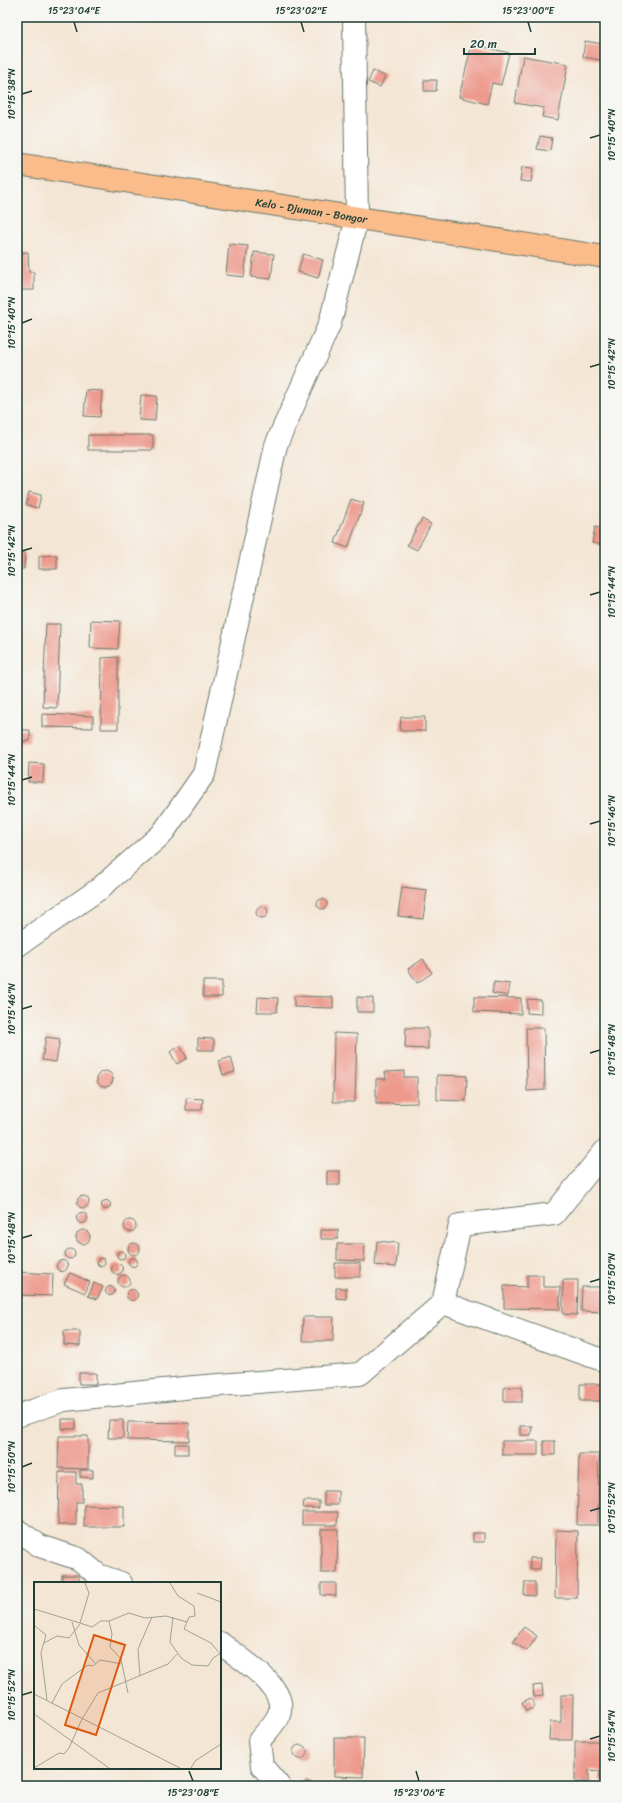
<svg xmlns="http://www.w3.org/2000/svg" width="622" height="1803" font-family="Sriracha,sans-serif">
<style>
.building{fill:#ed998c}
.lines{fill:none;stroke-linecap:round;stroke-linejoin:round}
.minor-casing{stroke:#6a786c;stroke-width:24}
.highway-casing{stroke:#6a786c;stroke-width:24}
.minor{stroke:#fff;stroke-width:22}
.highway{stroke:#f9bc8a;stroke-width:22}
.ticks{fill:none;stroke:#1f3d34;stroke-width:1.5}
.labels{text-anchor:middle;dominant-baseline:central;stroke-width:3;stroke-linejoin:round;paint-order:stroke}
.street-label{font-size:11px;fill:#1f3d34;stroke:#f6f6f2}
.inset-road{fill:none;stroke:#9fa294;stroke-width:1}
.view{fill:#de580e;fill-opacity:0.15;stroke:#de580e;stroke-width:2}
.inset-edge{fill:none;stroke:#1f3d34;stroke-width:2}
.neatline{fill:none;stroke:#1f3d34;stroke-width:1.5}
.ticks-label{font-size:10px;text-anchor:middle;fill:#1f3d34}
</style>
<rect width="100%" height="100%" fill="#f6f6f2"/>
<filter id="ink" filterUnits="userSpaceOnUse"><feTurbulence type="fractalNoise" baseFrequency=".025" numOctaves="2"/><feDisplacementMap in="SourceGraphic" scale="8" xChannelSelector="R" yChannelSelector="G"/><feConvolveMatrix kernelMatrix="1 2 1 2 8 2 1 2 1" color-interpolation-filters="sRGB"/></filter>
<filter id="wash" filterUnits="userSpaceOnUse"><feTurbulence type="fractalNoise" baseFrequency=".012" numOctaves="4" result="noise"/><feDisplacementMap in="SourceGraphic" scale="16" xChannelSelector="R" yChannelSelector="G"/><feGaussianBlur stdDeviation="0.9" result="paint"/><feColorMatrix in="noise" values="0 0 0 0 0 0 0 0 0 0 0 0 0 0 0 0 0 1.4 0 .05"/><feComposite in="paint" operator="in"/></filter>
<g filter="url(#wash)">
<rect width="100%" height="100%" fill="#f4e6d4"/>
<g id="blocks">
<path class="building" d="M 604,36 L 605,61 L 583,57 L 585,41 L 603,44 Z
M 472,44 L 509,53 L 501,85 L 492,83 L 487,104 L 459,97 Z
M 523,56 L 568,64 L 558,120 L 542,117 L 544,108 L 515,103 Z
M 373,71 L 385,76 L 380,87 L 368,82 Z
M 424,80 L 437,80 L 436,91 L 424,91 Z
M 540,136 L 552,138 L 550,151 L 537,149 Z
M 522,167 L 533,168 L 531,182 L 520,181 Z
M 229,244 L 248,246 L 244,277 L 226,275 Z
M 28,252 L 29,272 L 34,272 L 34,290 L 17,290 L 17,253 Z
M 254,252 L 274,254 L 271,279 L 251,277 Z
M 303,254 L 323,260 L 318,278 L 298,272 Z
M 86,390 L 102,391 L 100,417 L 84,416 Z
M 141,395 L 157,396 L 155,421 L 139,420 Z
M 88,435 L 153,435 L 153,450 L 88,450 Z
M 29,492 L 41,495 L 38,508 L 26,505 Z
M 351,499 L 364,503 L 348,548 L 335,543 Z
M 422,519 L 431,524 L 417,550 L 407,545 Z
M 595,527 L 605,529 L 605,545 L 592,543 Z
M 17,552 L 25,553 L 24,569 L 17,569 Z
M 57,555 L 57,569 L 39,569 L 39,556 Z
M 91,620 L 120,621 L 118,649 L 90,648 Z
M 46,624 L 60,624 L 57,708 L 43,707 Z
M 118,657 L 118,729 L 101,729 L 102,658 Z
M 42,714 L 93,716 L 93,728 L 42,727 Z
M 401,717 L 425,717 L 425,731 L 400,731 Z
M 17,730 L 30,730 L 30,741 L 17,742 Z
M 29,763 L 44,764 L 43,782 L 28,782 Z
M 402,887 L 427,890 L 423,919 L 398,916 Z
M317 904a5 5 0 1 1 10 0a5 5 0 1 1-10 0Z
M256 912a6 6 0 1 1 12 0a6 6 0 1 1-12 0Z
M 423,959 L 432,973 L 417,983 L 408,969 Z
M 203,981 L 222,981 L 222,997 L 203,997 Z
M 494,982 L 510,984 L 508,996 L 492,993 Z
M 294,996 L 333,997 L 333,1008 L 294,1007 Z
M 258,997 L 278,998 L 277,1012 L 257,1012 Z
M 357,997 L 373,998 L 373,1012 L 357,1012 Z
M 474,997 L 521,998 L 521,1014 L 474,1012 Z
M 527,999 L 541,1000 L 541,1014 L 527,1013 Z
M 406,1028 L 428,1028 L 428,1049 L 405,1048 Z
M 526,1028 L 544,1028 L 545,1090 L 527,1091 Z
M 334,1033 L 357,1034 L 355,1102 L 333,1102 Z
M 46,1037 L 60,1039 L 56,1062 L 42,1060 Z
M 198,1038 L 214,1039 L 214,1050 L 198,1050 Z
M 180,1046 L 187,1058 L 177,1064 L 170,1052 Z
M 231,1057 L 235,1072 L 223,1075 L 219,1061 Z
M97 1079a8 8 0 1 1 16 0a8 8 0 1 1-16 0Z
M 404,1071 L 404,1077 L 417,1077 L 417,1103 L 376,1104 L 376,1079 L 386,1079 L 385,1072 Z
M 437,1075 L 467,1076 L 466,1101 L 437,1100 Z
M 186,1098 L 203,1099 L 202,1110 L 186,1110 Z
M 327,1171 L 340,1171 L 340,1185 L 327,1185 Z
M77 1202a6 6 0 1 1 12 0a6 6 0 1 1-12 0Z
M101.5 1205a4.5 4.5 0 1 1 9 0a4.5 4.5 0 1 1-9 0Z
M76.5 1218a5.5 5.5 0 1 1 11 0a5.5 5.5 0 1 1-11 0Z
M124 1226a6 6 0 1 1 12 0a6 6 0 1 1-12 0Z
M 321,1230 L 338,1230 L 338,1239 L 321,1239 Z
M76 1237a7 7 0 1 1 14 0a7 7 0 1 1-14 0Z
M 377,1241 L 398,1243 L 396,1267 L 375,1265 Z
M128 1249a6 6 0 1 1 12 0a6 6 0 1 1-12 0Z
M 337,1244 L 365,1244 L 364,1261 L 337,1260 Z
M65 1254a5 5 0 1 1 10 0a5 5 0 1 1-10 0Z
M117 1255a4 4 0 1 1 8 0a4 4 0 1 1-8 0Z
M128.5 1262a4.5 4.5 0 1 1 9 0a4.5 4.5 0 1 1-9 0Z
M97 1262a4 4 0 1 1 8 0a4 4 0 1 1-8 0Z
M56.5 1266a5.5 5.5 0 1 1 11 0a5.5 5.5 0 1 1-11 0Z
M 335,1263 L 360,1263 L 360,1277 L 335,1277 Z
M111.5 1269a5.5 5.5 0 1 1 11 0a5.5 5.5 0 1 1-11 0Z
M 17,1272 L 53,1274 L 52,1296 L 17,1295 Z
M 70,1273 L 90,1282 L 85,1293 L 64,1284 Z
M 527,1275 L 543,1275 L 543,1287 L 560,1287 L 560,1309 L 504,1308 L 504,1286 L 527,1287 Z
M118 1281a6 6 0 1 1 12 0a6 6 0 1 1-12 0Z
M 563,1280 L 578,1280 L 577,1315 L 563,1314 Z
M 94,1283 L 103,1287 L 97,1299 L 88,1296 Z
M105.5 1291a4.5 4.5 0 1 1 9 0a4.5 4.5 0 1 1-9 0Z
M 582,1287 L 605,1287 L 605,1312 L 581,1311 Z
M 336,1288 L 346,1288 L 346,1299 L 336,1298 Z
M126.5 1295a5.5 5.5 0 1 1 11 0a5.5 5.5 0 1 1-11 0Z
M 303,1317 L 334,1317 L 333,1341 L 302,1341 Z
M 64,1331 L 80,1331 L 80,1346 L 64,1345 Z
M 79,1373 L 96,1373 L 96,1384 L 79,1384 Z
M 580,1384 L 605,1384 L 605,1401 L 580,1401 Z
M 504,1387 L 522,1387 L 522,1402 L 504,1402 Z
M 62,1419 L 76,1419 L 76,1429 L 62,1429 Z
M 109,1420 L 123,1420 L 123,1438 L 108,1438 Z
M 128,1422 L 189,1423 L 189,1441 L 127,1440 Z
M 520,1426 L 532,1426 L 531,1435 L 520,1435 Z
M 59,1436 L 88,1436 L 88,1469 L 58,1468 Z
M 502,1441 L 538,1441 L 538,1455 L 502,1455 Z
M 544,1441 L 555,1441 L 555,1455 L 544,1455 Z
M 175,1444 L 188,1444 L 188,1454 L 175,1454 Z
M 579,1454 L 599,1454 L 598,1525 L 577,1525 Z
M 80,1470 L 93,1470 L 93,1478 L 80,1477 Z
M 59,1472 L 76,1472 L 76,1484 L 82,1484 L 82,1502 L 76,1502 L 76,1525 L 58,1525 Z
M 324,1491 L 338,1491 L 338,1505 L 324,1505 Z
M 304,1501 L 319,1501 L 319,1508 L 303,1508 Z
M 84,1505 L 124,1506 L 124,1527 L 84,1527 Z
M 302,1512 L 338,1512 L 337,1525 L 302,1525 Z
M 321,1529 L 338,1529 L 337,1573 L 321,1573 Z
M 556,1530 L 578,1531 L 577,1598 L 555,1598 Z
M 473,1533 L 484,1533 L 484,1542 L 473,1542 Z
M 530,1558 L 541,1558 L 540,1569 L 530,1569 Z
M 62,1575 L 79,1575 L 79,1583 L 62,1583 Z
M 525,1582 L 535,1582 L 535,1596 L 524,1595 Z
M 321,1583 L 336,1583 L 336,1596 L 321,1595 Z
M 524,1627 L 537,1636 L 527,1651 L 513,1642 Z
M 542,1685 L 543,1696 L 534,1697 L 533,1686 Z
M 561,1695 L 573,1695 L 572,1740 L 549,1740 L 550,1722 L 561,1722 Z
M 531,1698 L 535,1707 L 526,1711 L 522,1702 Z
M 334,1738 L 364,1738 L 363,1777 L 334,1776 Z
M 575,1741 L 605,1741 L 605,1782 L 600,1782 L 600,1771 L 589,1770 L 589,1782 L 575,1782 Z
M293 1752a7 7 0 1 1 14 0a7 7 0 1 1-14 0Z
M 306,1781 L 310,1782 L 314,1786 L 300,1786 Z"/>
</g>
</g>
<g filter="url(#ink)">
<use href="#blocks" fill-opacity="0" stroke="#6a786c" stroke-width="1"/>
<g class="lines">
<g class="minor-casing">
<path id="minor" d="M 17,946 L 99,889 L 162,834 L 204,774 L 276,445 L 330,323 L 357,218 L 354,17
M 443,1303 L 605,1361
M 17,1416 L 64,1400 L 194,1387 L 360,1374 L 443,1303 L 460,1225 L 554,1214 L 605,1151
M 17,1530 L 40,1546 L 79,1559 L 98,1575 L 121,1583
M 220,1643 C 238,1657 292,1689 278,1716 C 274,1725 265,1733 259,1741 L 262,1766 L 279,1786"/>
</g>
<g class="highway-casing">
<g id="highway">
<path id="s1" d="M 17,164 L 605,257"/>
</g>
</g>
<use href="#minor" class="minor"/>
<use href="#highway" class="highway"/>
</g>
</g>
<path class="ticks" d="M 74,22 L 77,32M 301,22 L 304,32M 528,22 L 531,32M 22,94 L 32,91M 590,138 L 600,135M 22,323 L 32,319M 590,367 L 600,364M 22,551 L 32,548M 590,595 L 600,592M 22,780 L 32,777M 590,824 L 600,821M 22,1009 L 32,1006M 590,1053 L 600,1050M 22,1238 L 32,1235M 590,1282 L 600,1279M 22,1467 L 32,1463M 590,1511 L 600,1508M 22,1695 L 32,1692M 590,1739 L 600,1736M 189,1771 L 193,1781M 416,1771 L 419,1781"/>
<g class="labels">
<g class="street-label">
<text stroke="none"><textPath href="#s1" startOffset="298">Kelo - Djuman - Bongor</textPath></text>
</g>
</g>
<g transform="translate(34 1582)">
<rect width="187" height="187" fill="#f4e6d4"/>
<path class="inset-road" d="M 51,1 L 55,11 L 46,41 L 58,45 L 67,39 L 75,39 L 78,52 L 76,65 L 87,77 L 94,111M 136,1 L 144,14 L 160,24 L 161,34 L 155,35 L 150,47 L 177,61 L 187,73M 163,11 L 187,20M 0,27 L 46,41M 139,35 L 136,60 L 147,76 L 158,83 L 174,84 L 179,76 L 187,71M 75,39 L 95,31 L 111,36 L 132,34 L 153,40M 38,40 L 45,63 L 61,81M 0,43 L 12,53 L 7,71 L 13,118M 10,61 L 23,54 L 35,56 L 46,42M 106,94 L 104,67 L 118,35M 0,112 L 146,186M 18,121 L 28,102 L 54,83 L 59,84 L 66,78 L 88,82M 0,132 L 75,186M 0,186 L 25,171 L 30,172 L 35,166 L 48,137 L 64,111 L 134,82 L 143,72M 157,186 L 161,179 L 187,162"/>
<path class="view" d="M 60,53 L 91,63 L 62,153 L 31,143 Z"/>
<rect width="187" height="187" class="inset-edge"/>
</g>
<rect width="622" height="1803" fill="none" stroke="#f6f6f2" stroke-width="44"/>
<path d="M464 48v6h71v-6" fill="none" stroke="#1f3d34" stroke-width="2"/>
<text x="470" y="48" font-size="12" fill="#1f3d34" stroke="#f6f6f2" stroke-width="3" paint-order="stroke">20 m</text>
<rect x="22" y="22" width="578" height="1759" class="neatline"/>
<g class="ticks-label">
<text x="74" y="14">15°23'04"E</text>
<text x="301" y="14">15°23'02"E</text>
<text x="528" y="14">15°23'00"E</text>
<text transform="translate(11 94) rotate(-90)" y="4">10°15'38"N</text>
<text transform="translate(611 135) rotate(-90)" y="4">10°15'40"N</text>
<text transform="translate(11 323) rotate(-90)" y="4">10°15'40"N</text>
<text transform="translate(611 364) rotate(-90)" y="4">10°15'42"N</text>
<text transform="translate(11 551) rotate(-90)" y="4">10°15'42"N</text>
<text transform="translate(611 592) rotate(-90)" y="4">10°15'44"N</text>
<text transform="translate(11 780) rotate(-90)" y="4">10°15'44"N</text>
<text transform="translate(611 821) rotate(-90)" y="4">10°15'46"N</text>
<text transform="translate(11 1009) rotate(-90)" y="4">10°15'46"N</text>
<text transform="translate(611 1050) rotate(-90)" y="4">10°15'48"N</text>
<text transform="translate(11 1238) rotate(-90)" y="4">10°15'48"N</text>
<text transform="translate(611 1279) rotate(-90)" y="4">10°15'50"N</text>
<text transform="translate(11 1467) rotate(-90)" y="4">10°15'50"N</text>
<text transform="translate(611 1508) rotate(-90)" y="4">10°15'52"N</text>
<text transform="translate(11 1695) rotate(-90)" y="4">10°15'52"N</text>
<text transform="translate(611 1736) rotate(-90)" y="4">10°15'54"N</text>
<text x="193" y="1796">15°23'08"E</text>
<text x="419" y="1796">15°23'06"E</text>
</g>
</svg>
